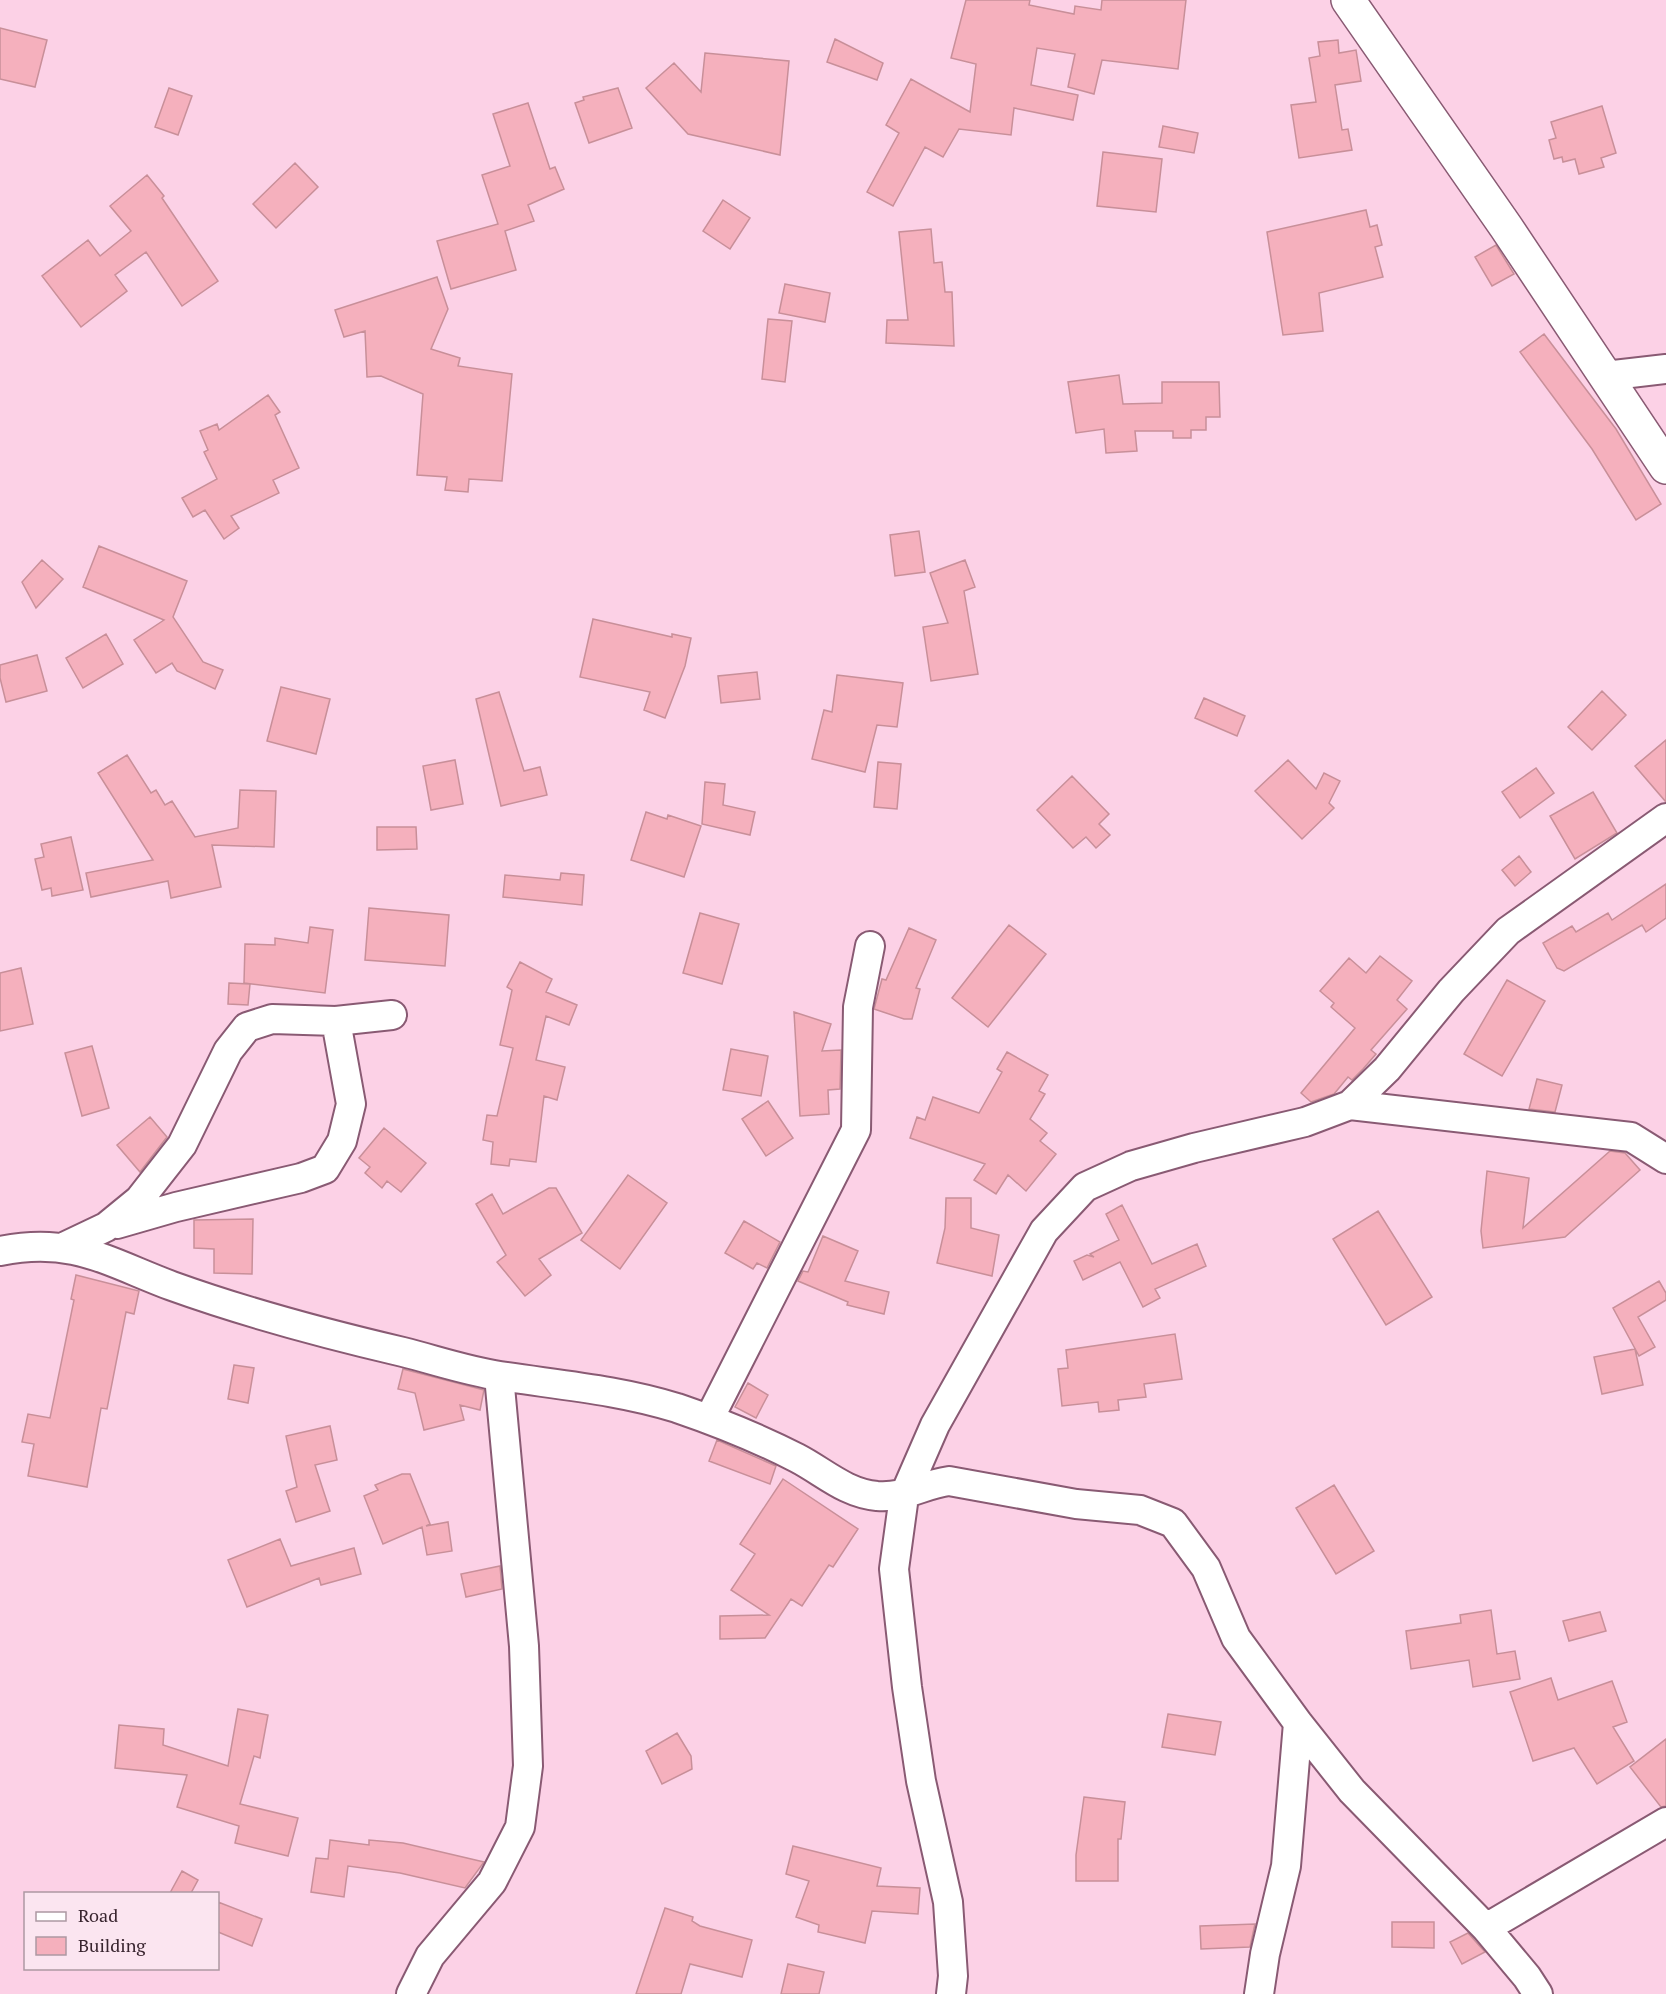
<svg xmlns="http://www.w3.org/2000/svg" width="1666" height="1994" font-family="'PT Serif',serif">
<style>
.building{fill:#f5b0bd;stroke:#c88f99;stroke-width:1.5}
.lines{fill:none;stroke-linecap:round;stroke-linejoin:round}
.minor-casing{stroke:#895a73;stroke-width:32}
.major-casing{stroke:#895a73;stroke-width:36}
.minor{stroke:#fff;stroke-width:28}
.major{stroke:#fff;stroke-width:33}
</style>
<rect width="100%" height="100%" fill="#fcd1e6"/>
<path class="building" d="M 966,0 L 1030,0 L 1029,5 L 1074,14 L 1075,6 L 1101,10 L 1102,0 L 1186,0 L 1178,69 L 1102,60 L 1094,94 L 1068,87 L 1075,54 L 1037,48 L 1031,85 L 1078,95 L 1073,120 L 1014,108 L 1011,135 L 959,129 L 943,157 L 925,147 L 893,206 L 867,192 L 899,133 L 886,125 L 911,79 L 970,112 L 976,64 L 951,58 Z
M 0,28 L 47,40 L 35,87 L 0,79 Z
M 835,39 L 883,63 L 877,80 L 827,62 Z
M 1338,40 L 1339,53 L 1356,50 L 1361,81 L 1335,85 L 1342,130 L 1348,129 L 1352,150 L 1299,158 L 1291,105 L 1316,102 L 1309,58 L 1320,56 L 1318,42 Z
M 705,53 L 789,61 L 780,155 L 688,134 L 646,88 L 674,63 L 701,92 Z
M 169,88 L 192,96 L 178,135 L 155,127 Z
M 618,88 L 632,128 L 589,143 L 575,103 L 584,100 L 583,97 Z
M 528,103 L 550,169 L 555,167 L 564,189 L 528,205 L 534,221 L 505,231 L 516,270 L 451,289 L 437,241 L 498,224 L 482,175 L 510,166 L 493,114 Z
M 1602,106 L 1616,153 L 1601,158 L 1604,167 L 1579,174 L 1575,159 L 1563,162 L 1562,157 L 1554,159 L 1549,140 L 1556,138 L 1551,122 Z
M 1163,126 L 1198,133 L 1194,153 L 1159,147 Z
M 1103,152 L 1162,159 L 1156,212 L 1097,206 Z
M 295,163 L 318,187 L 276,228 L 253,204 Z
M 147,175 L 164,196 L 162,198 L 218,281 L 182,306 L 146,252 L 115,275 L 127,291 L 81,327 L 42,276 L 88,240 L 100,256 L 131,231 L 110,206 Z
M 723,200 L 750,218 L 730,249 L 703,231 Z
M 1366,210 L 1370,227 L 1377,225 L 1382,245 L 1375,247 L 1383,277 L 1319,293 L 1323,331 L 1283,335 L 1267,232 Z
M 931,229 L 934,263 L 942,262 L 945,292 L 952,292 L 954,346 L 886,343 L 887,320 L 908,320 L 899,232 Z
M 1496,245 L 1514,274 L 1492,286 L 1475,257 Z
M 437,277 L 448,309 L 431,349 L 460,358 L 458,366 L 512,374 L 502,481 L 469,479 L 468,492 L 445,490 L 447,477 L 417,475 L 423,394 L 381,376 L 367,377 L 365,331 L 344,337 L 335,310 Z
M 785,284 L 830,293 L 825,322 L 779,313 Z
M 768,319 L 792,321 L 785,382 L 762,379 Z
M 1544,334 L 1616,429 L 1661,504 L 1636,520 L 1592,449 L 1520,352 Z
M 1119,375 L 1123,404 L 1162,403 L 1162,382 L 1219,382 L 1220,417 L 1206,417 L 1206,430 L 1191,430 L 1191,438 L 1173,438 L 1173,431 L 1135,431 L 1137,451 L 1106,453 L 1104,429 L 1076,433 L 1068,382 Z
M 268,395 L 280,412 L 275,415 L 299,468 L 273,480 L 279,493 L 231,516 L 239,528 L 224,539 L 205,510 L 193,517 L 182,498 L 217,479 L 204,452 L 208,450 L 200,431 L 217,424 L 219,430 Z
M 919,531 L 925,572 L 895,576 L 890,535 Z
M 99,546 L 187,581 L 173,617 L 203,662 L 223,670 L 215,689 L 177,671 L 172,663 L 156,673 L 134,640 L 164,620 L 83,587 Z
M 42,560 L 63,579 L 36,608 L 22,582 Z
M 965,560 L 975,587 L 964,591 L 978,674 L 931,681 L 923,627 L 948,623 L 930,573 Z
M 593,619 L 672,637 L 672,634 L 691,638 L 685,666 L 665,718 L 644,710 L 650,692 L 580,677 Z
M 106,634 L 123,664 L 83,688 L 66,658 Z
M 37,655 L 47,691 L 6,702 L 0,678 L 0,665 Z
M 757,672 L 760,699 L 721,703 L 718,676 Z
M 837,675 L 903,683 L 897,727 L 877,725 L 865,772 L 812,759 L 824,710 L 832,712 Z
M 281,687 L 330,699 L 316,754 L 267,741 Z
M 1602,691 L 1626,715 L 1592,750 L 1568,727 Z
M 499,692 L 524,771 L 540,767 L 547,795 L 501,806 L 476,699 Z
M 1204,698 L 1245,716 L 1237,736 L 1195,718 Z
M 1666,740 L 1666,802 L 1635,766 Z
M 127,755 L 151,793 L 156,790 L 165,805 L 172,801 L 195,837 L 238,828 L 240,790 L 276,791 L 274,847 L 212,845 L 221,887 L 171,898 L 168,881 L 91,897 L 86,873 L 153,860 L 98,773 Z
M 455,760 L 463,804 L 431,810 L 423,766 Z
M 1288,760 L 1316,789 L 1324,773 L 1340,781 L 1329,803 L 1334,808 L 1302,839 L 1255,791 Z
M 878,762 L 901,764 L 897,809 L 874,807 Z
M 1536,768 L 1554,793 L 1520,818 L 1502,792 Z
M 1072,776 L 1109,814 L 1099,824 L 1110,835 L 1096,848 L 1086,837 L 1073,848 L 1037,810 Z
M 705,782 L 725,784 L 723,805 L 755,812 L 750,835 L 702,824 Z
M 1593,792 L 1617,833 L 1575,859 L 1550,816 Z
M 646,812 L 667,819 L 668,815 L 701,826 L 684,877 L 631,860 Z
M 377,827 L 416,827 L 417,849 L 377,850 Z
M 71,837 L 83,890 L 52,896 L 51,888 L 42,890 L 35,859 L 44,857 L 41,844 Z
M 1519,856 L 1531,872 L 1515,886 L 1502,870 Z
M 561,873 L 584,875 L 582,905 L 503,897 L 505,875 L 560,880 Z
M 1666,884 L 1666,918 L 1646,932 L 1642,925 L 1564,971 L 1557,968 L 1543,943 L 1572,926 L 1576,932 L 1608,913 L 1612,920 Z
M 369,908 L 449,915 L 445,966 L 365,960 Z
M 700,913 L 739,924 L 722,984 L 683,973 Z
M 1009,925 L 1046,954 L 988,1027 L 952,998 Z
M 310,927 L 333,930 L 325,993 L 244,983 L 245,944 L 275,945 L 275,938 L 308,943 Z
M 909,928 L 936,940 L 916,988 L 920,989 L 912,1019 L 904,1019 L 874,1009 L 882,979 L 886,980 Z
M 1380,956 L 1412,981 L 1397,1000 L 1407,1009 L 1371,1050 L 1376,1054 L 1363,1069 L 1352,1080 L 1348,1077 L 1334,1094 L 1311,1102 L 1301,1093 L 1355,1028 L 1331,1007 L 1334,1003 L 1320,991 L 1349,958 L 1366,973 Z
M 520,962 L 552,979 L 546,992 L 577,1005 L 569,1025 L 546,1016 L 536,1060 L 565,1067 L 557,1100 L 544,1096 L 536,1162 L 510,1159 L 509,1166 L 491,1164 L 493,1142 L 483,1140 L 487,1115 L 497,1116 L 513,1048 L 500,1045 L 512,990 L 507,987 Z
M 21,968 L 33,1024 L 0,1031 L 0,973 Z
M 1507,980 L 1545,1001 L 1502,1076 L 1464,1054 Z
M 229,983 L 250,984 L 248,1005 L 228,1004 Z
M 794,1012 L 831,1024 L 822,1051 L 841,1050 L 840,1089 L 828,1090 L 829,1114 L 800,1116 Z
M 92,1046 L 109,1108 L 82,1116 L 65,1053 Z
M 731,1049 L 768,1056 L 761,1096 L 723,1090 Z
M 1007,1052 L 1048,1075 L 1039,1091 L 1045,1094 L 1030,1119 L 1047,1133 L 1040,1141 L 1056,1154 L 1026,1191 L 1008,1175 L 996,1194 L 974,1180 L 985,1164 L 910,1138 L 917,1117 L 925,1120 L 933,1097 L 979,1113 L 1002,1072 L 997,1069 Z
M 1537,1079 L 1562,1085 L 1555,1112 L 1529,1109 Z
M 768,1101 L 793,1138 L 766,1156 L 742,1119 Z
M 150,1117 L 167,1137 L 140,1172 L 117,1145 Z
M 384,1128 L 426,1163 L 401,1192 L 387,1181 L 382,1188 L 365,1173 L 370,1167 L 359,1158 Z
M 1610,1151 L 1625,1153 L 1640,1170 L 1565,1237 L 1483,1248 L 1481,1231 L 1487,1171 L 1529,1178 L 1523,1228 Z
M 628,1175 L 667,1203 L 620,1269 L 581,1240 Z
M 549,1188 L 556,1188 L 582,1233 L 539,1259 L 551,1275 L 525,1296 L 497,1262 L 506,1255 L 476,1204 L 492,1194 L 503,1214 Z
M 946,1198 L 971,1198 L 971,1228 L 999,1235 L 992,1276 L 937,1263 L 945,1228 Z
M 1122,1205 L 1152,1264 L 1197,1244 L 1206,1266 L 1155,1289 L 1160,1298 L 1143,1307 L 1120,1262 L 1083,1280 L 1074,1261 L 1087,1255 L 1094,1257 L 1090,1254 L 1119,1240 L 1106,1214 Z
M 1378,1211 L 1432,1297 L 1386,1325 L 1333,1239 Z
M 253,1219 L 252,1274 L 214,1273 L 214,1249 L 194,1248 L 194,1220 Z
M 744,1221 L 780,1242 L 767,1268 L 757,1263 L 753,1269 L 725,1253 Z
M 823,1236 L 858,1251 L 845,1281 L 889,1292 L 884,1314 L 847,1305 L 848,1302 L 798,1281 L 803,1271 L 808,1272 Z
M 76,1275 L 139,1291 L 134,1314 L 126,1312 L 107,1409 L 101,1408 L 87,1487 L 28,1476 L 34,1444 L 22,1442 L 28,1414 L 50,1418 L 74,1300 L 71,1299 Z
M 1659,1281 L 1666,1293 L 1666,1300 L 1638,1317 L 1655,1347 L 1639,1356 L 1613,1308 Z
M 1175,1334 L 1182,1379 L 1144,1384 L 1146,1397 L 1118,1400 L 1119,1410 L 1099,1412 L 1098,1402 L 1062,1406 L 1058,1369 L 1068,1368 L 1066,1350 Z
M 1635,1349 L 1643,1385 L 1602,1394 L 1594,1357 Z
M 234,1365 L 254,1368 L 248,1403 L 228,1399 Z
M 403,1369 L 484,1390 L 480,1410 L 460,1405 L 464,1420 L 424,1430 L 415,1393 L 398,1389 Z
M 748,1383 L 768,1395 L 756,1418 L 735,1407 Z
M 330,1426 L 337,1460 L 315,1465 L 330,1511 L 296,1522 L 286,1491 L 297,1487 L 286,1436 Z
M 717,1440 L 776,1466 L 770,1484 L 709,1461 Z
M 402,1474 L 410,1474 L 430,1524 L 426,1526 L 448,1522 L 452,1551 L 427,1555 L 422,1527 L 383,1544 L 364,1496 L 378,1490 L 375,1485 Z
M 783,1479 L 858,1529 L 833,1567 L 829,1565 L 802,1606 L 791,1599 L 765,1638 L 720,1639 L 720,1616 L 769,1615 L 731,1590 L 755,1554 L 740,1544 Z
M 1334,1485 L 1374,1551 L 1336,1574 L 1296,1508 Z
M 280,1539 L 291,1566 L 354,1548 L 361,1574 L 321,1585 L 319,1578 L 247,1607 L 228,1560 Z
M 500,1566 L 502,1589 L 466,1597 L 461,1574 Z
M 1491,1610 L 1497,1654 L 1515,1651 L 1520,1679 L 1473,1687 L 1469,1660 L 1411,1669 L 1406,1631 L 1461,1623 L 1460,1615 Z
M 1600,1612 L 1606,1631 L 1569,1641 L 1563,1621 Z
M 1551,1678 L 1558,1700 L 1612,1681 L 1627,1722 L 1613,1727 L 1634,1761 L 1597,1784 L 1574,1748 L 1533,1761 L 1510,1692 Z
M 238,1709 L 268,1715 L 260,1758 L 254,1756 L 240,1804 L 298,1818 L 288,1856 L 235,1843 L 239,1826 L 177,1807 L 187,1775 L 115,1768 L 119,1725 L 164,1729 L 163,1745 L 228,1766 Z
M 1168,1714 L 1221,1722 L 1215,1755 L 1162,1747 Z
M 677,1733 L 691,1756 L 692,1769 L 662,1784 L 646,1751 Z
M 1666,1739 L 1666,1806 L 1661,1807 L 1630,1767 Z
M 1084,1797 L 1125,1802 L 1121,1839 L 1118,1839 L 1118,1881 L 1076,1881 L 1076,1855 Z
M 330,1840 L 369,1845 L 369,1840 L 403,1843 L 484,1862 L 465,1888 L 400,1873 L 348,1866 L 344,1897 L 311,1892 L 316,1858 L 328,1859 Z
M 793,1846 L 881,1868 L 877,1886 L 920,1888 L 918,1914 L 872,1911 L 865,1943 L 818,1932 L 819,1925 L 796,1917 L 809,1881 L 786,1874 Z
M 182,1871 L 198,1880 L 191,1893 L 170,1893 Z
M 218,1902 L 262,1919 L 252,1946 L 218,1932 Z
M 665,1908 L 693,1917 L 692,1921 L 700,1926 L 752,1940 L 742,1977 L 690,1964 L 681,1994 L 636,1994 Z
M 1392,1922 L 1434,1922 L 1434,1948 L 1392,1947 Z
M 1255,1924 L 1250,1947 L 1201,1949 L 1200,1926 Z
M 1468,1933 L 1485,1952 L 1462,1964 L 1450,1942 Z
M 788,1964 L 824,1972 L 819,1994 L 781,1994 Z"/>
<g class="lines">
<g class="minor-casing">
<path id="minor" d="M 1605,376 L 1666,369
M 1350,1105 L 1631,1137 L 1666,1159
M 117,1224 L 176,1207 L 301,1178 L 325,1169 L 342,1141 L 351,1104 L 336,1021
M 66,1246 L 106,1227 L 139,1200 L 182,1145 L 228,1051 L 247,1027 L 272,1019 L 336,1021 L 392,1015
M 0,1251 C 72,1236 108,1262 172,1286 C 247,1313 326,1334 403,1352 C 435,1360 467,1371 500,1376 C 559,1385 620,1390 677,1408 C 718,1422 758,1438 797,1458 C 824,1472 845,1493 877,1496 C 906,1498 921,1485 949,1481 L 1076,1504 L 1140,1510 L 1173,1523 L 1206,1568 L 1236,1638 L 1298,1723 L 1352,1791 L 1486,1928 L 1527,1977 L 1538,1994
M 709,1419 L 856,1130 L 858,1007 L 870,946
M 1486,1928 L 1666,1822
M 411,1994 L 430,1956 L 492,1882 L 520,1827 L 528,1766 L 524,1646 L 499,1376
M 951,1994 L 953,1976 L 948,1902 L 921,1781 L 907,1687 L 894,1569 L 904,1496 L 935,1425 L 1044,1231 L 1085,1187 L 1131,1166 L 1194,1148 L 1305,1122 L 1350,1105 L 1387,1069 L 1451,991 L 1508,931 L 1666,818
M 1259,1994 L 1265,1954 L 1286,1866 L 1298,1723"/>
</g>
<g class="major-casing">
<path id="major" d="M 1348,0 L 1506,227 L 1666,467"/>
</g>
<use href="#minor" class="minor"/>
<use href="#major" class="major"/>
</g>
<rect x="24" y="1892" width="195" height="78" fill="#fbe5f0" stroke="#ad98a2" stroke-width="1.5"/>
<rect x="36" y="1912" width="30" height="9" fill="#ffffff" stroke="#ad98a2" stroke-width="1.5"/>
<text x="78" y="1922" font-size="18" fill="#38242e">Road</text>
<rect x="36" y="1937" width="30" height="18" fill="#f5b0bd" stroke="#ad98a2" stroke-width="1.5"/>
<text x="78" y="1952" font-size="18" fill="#38242e">Building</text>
</svg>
